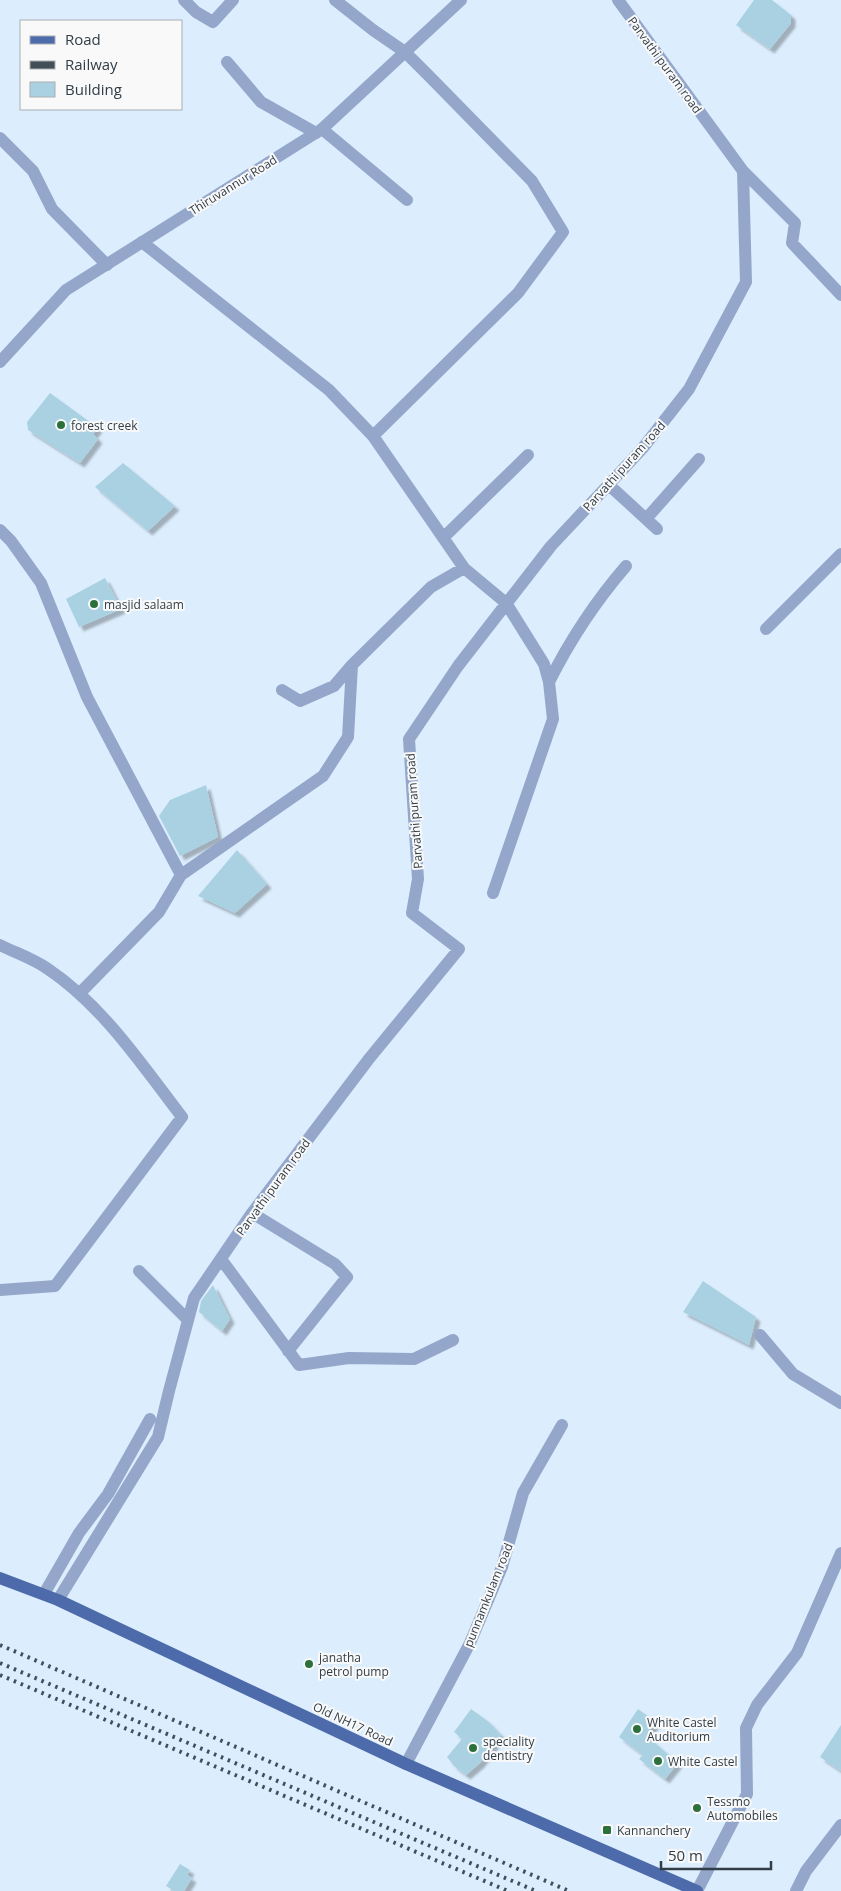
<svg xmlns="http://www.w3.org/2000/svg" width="841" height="1891" font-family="'Open Sans',sans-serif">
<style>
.building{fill:#a9d1e2;filter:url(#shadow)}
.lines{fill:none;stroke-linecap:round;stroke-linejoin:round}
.minor{stroke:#94a7ca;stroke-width:12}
.tertiary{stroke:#94a7ca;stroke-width:12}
.primary{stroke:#4d6baa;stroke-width:12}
.rail{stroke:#424f59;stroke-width:4;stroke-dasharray:2.5 5;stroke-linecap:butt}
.poi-dot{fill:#2d703b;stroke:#f9f9f9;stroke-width:2}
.labels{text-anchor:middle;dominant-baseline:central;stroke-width:4;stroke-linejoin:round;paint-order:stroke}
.street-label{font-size:12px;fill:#313d47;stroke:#f9f9f9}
.poi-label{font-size:12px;fill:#313d47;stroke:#f9f9f9;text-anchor:start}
</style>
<defs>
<filter id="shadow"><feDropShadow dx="4.5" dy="4.5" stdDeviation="1" flood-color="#0004"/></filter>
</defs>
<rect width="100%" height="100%" fill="#dceefe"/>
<path class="building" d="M 754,0 L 772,0 L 791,15 L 791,23 L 770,49 L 736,25 Z
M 50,393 L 98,428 L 93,434 L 98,439 L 80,463 L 28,430 L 27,422 Z
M 123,463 L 175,506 L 148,531 L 95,487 Z
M 105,578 L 121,609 L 79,627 L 66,599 Z
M 206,785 L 218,837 L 180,856 L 159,816 L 170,800 Z
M 237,850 L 267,884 L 235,913 L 198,896 Z
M 703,1281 L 756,1317 L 749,1345 L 683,1312 Z
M 213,1285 L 230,1319 L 222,1331 L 199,1312 L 201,1301 Z
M 471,1709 L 489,1722 L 501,1735 L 480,1763 L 466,1775 L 454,1766 L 447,1757 L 462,1739 L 454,1732 Z
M 638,1709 L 656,1722 L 646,1735 L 678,1763 L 665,1779 L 639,1759 L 643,1755 L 619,1737 Z
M 841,1725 L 841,1771 L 820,1757 Z
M 180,1864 L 190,1870 L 187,1875 L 192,1878 L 184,1891 L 174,1891 L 166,1886 Z"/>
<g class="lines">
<path class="minor" d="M 184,0 L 196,12 L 213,22 L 233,0
M 335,0 L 373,30 L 405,52 L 431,78 L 532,181 L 563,232 L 518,293 L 373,436
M 227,62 L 261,102 L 316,133
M 322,129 L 407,200
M 0,138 L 33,171 L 52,209 L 107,265
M 743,171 L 795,223 L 792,243 L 841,295
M 142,242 L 329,390 L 373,436 L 464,568
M 609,485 L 657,529
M 646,519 L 699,459
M 0,530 L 11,541 L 41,583 L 87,697 L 181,875
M 443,538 L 528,455
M 766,629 L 841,554
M 549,682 C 570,640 595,602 626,566
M 282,690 L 300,701 L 334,686 L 352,665
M 0,945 C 16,953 34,959 48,969 C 103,1006 142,1065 182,1117 L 55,1286 L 0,1290
M 80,993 L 159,912 L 181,875 L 323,776 L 348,737 L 352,665 L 431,587 L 464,568 L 506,603 L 544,664 L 549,682 L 553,719 L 493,893
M 252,1213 L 335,1264 L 347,1277 L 288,1351
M 221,1259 L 299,1365 L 349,1358 L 414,1359 L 453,1340
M 139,1271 L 188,1320
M 760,1335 L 793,1374 L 841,1403
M 44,1594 L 79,1533 L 108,1494 L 150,1419
M 58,1600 L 158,1437 L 169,1391 L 194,1298 L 252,1213 L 368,1060 L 459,949 L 412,913 L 418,879 L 409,739 L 458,666 L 551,546 L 642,449 L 689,389 L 746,282 L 743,171 L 618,0
M 406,1764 L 470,1643 L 502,1567 L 523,1493 L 562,1425
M 697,1891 L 747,1794 L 746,1728 L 757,1705 L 797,1653 L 841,1553
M 796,1891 L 806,1871 L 841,1825"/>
<path class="tertiary" d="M 0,362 L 66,290 L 322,129 L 461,0"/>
<path class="primary" d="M 0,1578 L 58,1600 L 406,1764 L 697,1891"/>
<path class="rail" d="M 0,1645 L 569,1891
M 0,1663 L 536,1891
M 0,1675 L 508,1891"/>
</g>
<g class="poi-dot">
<circle cx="61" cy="425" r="5"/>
<circle cx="94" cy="604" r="5"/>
<circle cx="309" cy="1664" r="5"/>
<circle cx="637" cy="1729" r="5"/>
<circle cx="473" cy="1748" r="5"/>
<circle cx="658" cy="1761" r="5"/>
<circle cx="697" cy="1808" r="5"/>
<rect x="602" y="1825" width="10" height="10" rx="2.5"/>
</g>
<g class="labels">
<g class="street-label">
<text transform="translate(665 65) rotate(54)">Parvathi puram road</text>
<text transform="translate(233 185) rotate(-32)">Thiruvannur Road</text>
<text transform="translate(624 466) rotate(-48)">Parvathi puram road</text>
<text transform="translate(414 811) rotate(-94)">Parvathi puram road</text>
<text transform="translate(273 1187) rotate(-54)">Parvathi puram road</text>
<text transform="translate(488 1595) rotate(-68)">punnamkulam road</text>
<text transform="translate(353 1724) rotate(25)">Old NH17 Road</text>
</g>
<g class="poi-label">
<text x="71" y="425">forest creek</text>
<text x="104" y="604">masjid salaam</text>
<text x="319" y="1657">janatha<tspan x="319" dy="14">petrol pump</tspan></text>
<text x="647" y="1722">White Castel<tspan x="647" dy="14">Auditorium</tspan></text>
<text x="483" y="1741">speciality<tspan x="483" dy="14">dentistry</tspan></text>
<text x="668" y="1761">White Castel</text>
<text x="707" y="1801">Tessmo<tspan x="707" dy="14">Automobiles</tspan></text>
<text x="617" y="1830">Kannanchery</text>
</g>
</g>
<rect x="20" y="20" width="162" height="90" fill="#f9f9f9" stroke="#a9aeb2"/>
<rect x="30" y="36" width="25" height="8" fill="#4d6baa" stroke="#a9aeb2"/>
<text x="65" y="45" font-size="15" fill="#313d47">Road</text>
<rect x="30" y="61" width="25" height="8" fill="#424f59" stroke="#a9aeb2"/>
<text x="65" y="70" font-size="15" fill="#313d47">Railway</text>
<rect x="30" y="82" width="25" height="15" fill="#a9d1e2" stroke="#a9aeb2"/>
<text x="65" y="95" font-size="15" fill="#313d47">Building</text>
<path d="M661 1861v8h110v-8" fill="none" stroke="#313d47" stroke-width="2.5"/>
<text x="668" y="1861" font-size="15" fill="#313d47" stroke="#f9f9f9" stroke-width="4" paint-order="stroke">50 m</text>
</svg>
